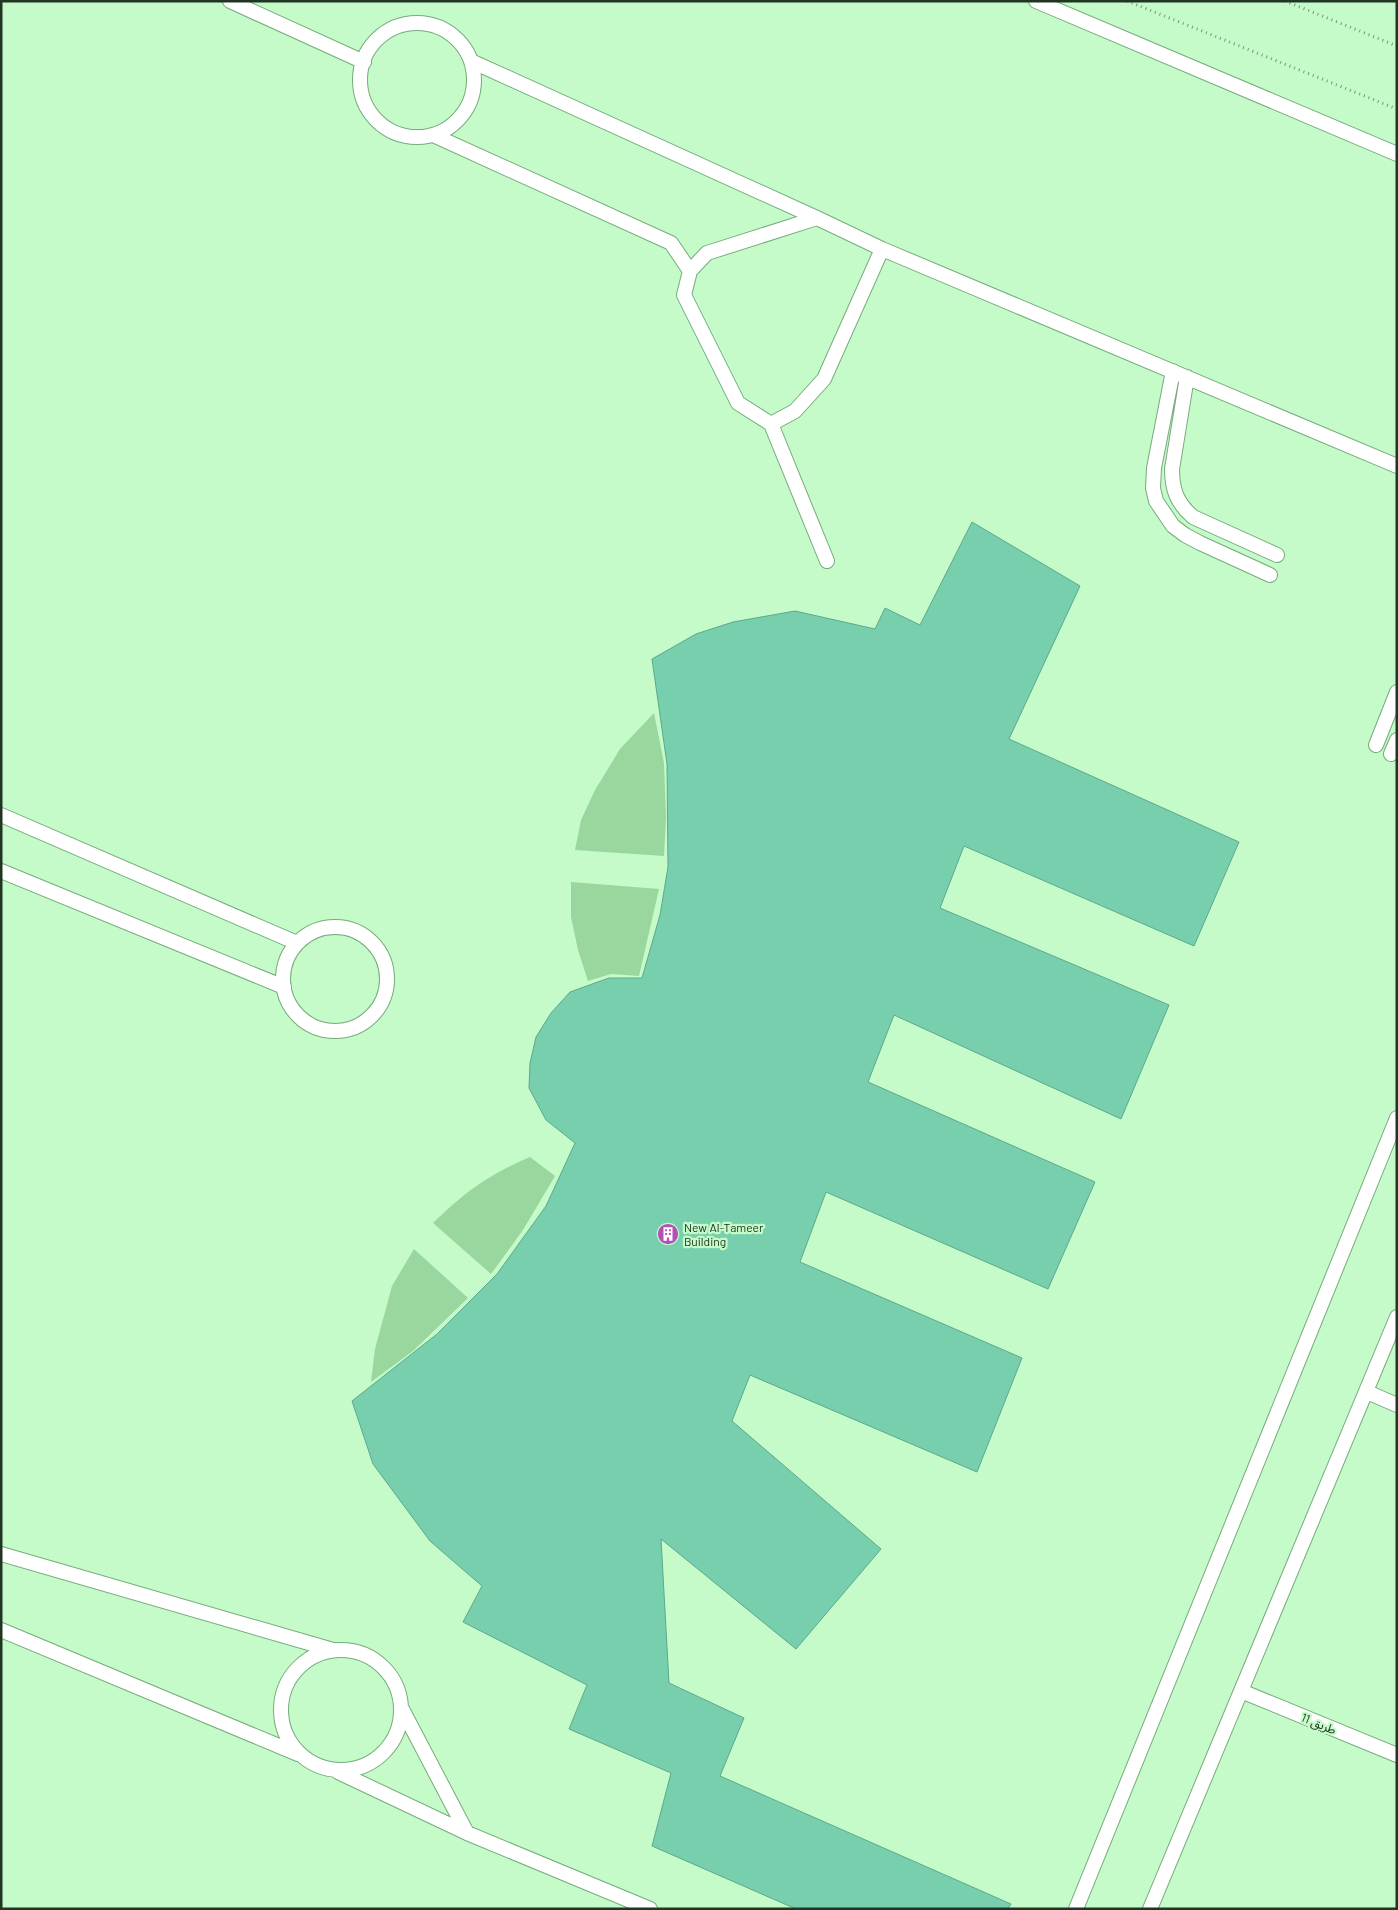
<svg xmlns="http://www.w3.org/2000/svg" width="1398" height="1910" font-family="Barlow,'Noto Sans Arabic',sans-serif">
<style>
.water{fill:#99d79f}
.building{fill:#77cfad;stroke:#5da98c}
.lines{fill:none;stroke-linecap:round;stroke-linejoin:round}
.lane-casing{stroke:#77ab7c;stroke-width:16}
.path{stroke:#739a77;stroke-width:3;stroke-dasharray:1 4;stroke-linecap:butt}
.lane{stroke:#fff;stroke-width:14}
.labels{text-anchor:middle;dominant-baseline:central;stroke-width:4.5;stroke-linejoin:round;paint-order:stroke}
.poi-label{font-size:12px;fill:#203522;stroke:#c4fbc9;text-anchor:start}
.street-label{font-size:12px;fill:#203522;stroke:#c4fbc9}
</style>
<rect width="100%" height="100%" fill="#c4fbc9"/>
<path class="water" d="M 654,713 L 664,763 L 666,818 L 664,856 L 575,850 L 581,820 L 595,790 L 620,749 Z
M 571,882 L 659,889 L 639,976 L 611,974 L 588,981 L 578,950 L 571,917 Z
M 530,1157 L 555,1176 L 523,1230 L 491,1274 L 433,1223 C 466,1191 488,1175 530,1157 Z
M 414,1249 L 468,1298 L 413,1351 L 371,1382 L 375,1349 L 392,1286 Z"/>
<path class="building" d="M 972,522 L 1080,586 L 1009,739 L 1239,842 L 1194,946 L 964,846 L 940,908 L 1169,1005 L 1121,1119 L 894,1015 L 868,1082 L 1095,1182 L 1048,1289 L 826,1192 L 800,1262 L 1022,1358 L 977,1472 L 750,1375 L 732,1421 L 881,1549 L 796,1649 L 661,1539 L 669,1683 L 744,1718 L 720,1776 L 1011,1904 L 1008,1909 L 796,1909 L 652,1846 L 671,1773 L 569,1729 L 587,1685 L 463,1622 L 482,1586 L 430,1541 L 373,1464 L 352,1401 L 437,1334 L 497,1274 L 546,1206 L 575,1143 L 546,1120 L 529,1088 L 530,1063 L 536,1037 L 551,1013 L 570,992 L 609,978 L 642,978 L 660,915 L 668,867 L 667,764 L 652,659 L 696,634 L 733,622 L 795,611 L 875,629 L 885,608 L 920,625 Z"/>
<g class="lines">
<g class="lane-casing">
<path id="lane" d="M 230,1 L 364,62
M 1036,1 L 1397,154
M360 80a57 57 0 1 1 114 0a57 57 0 1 1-114 0Z
M 471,61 L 817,218
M 433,135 L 671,243 L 690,271
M 882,249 L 1397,466
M 1173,371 L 1154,468 L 1153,488 L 1156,501 L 1173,526 L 1185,535 L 1200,543 L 1270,575
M 1187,377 L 1172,469 C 1172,490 1177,503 1193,517 L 1277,555
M 771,424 L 795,411 L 824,379 L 882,249 L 817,218 L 707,253 L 690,271 L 684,295 L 738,403 L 771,424 L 827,561
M 1376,745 L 1397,692
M 1391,754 L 1397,740
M 1,815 L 297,943
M 1,871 L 284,987
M283 979a52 52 0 1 1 104 0a52 52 0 1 1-104 0Z
M 1367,1392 L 1397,1405
M 1,1554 L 333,1650
M 1,1630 L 298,1754
M281 1710a60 60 0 1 1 120 0a60 60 0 1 1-120 0Z
M 1241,1691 L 1397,1755
M 402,1709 L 467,1833
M 338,1772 L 467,1833 L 650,1909
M 1076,1909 L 1397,1118
M 1150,1909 L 1397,1317"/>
</g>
<path class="path" d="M 1127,1 L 1397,109
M 1285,1 L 1397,46"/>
<use href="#lane" class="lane"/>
</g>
<defs>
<g id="building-disc" transform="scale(1.125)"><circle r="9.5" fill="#b450b5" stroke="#c4fbc9"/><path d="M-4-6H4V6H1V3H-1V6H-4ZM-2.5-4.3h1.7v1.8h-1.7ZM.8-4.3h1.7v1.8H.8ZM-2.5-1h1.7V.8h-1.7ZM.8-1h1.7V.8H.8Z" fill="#fff"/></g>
</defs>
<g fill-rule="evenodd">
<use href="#building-disc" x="668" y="1234"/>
</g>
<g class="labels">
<g class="poi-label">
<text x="684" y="1227">New Al-Tameer<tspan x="684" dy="14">Building</tspan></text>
</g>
<g class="street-label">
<text transform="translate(1319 1723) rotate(22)">طريق 11</text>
</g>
</g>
<rect width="1398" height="1910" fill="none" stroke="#203522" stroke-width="5"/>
</svg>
